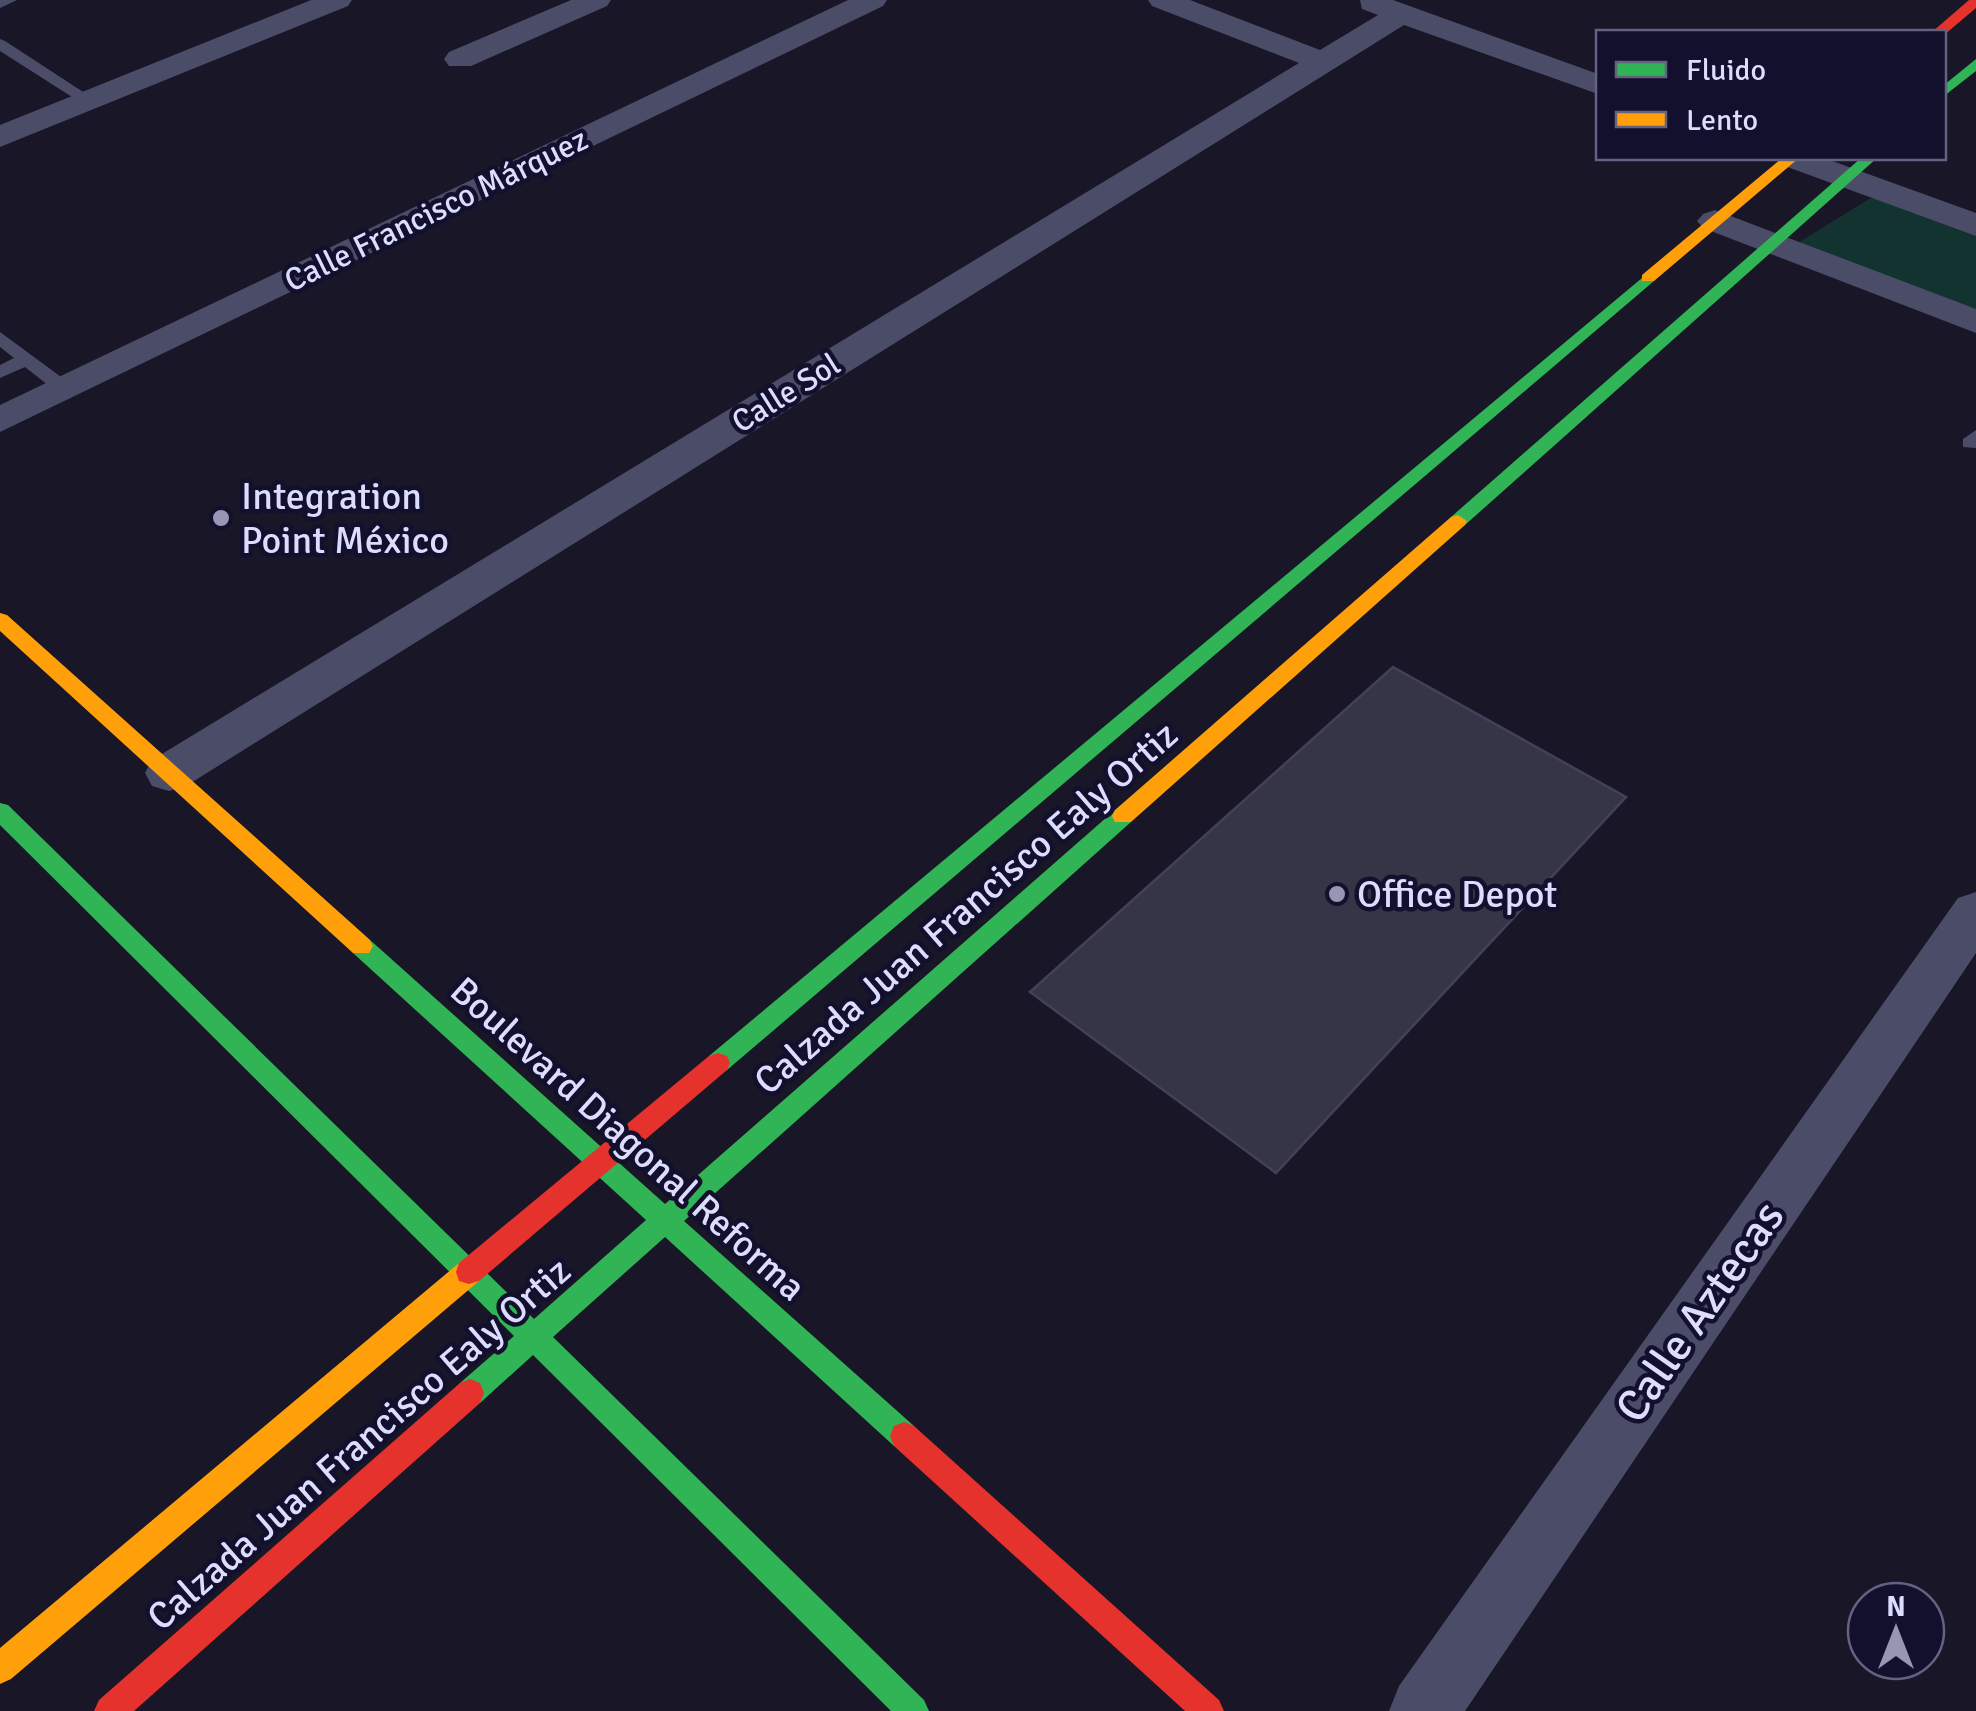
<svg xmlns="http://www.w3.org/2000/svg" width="1976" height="1711" font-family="Signika,sans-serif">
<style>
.green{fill:#133331}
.building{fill:#363548;stroke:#434159;stroke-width:2.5}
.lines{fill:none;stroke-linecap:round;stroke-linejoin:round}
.lane{fill:#4b4c67;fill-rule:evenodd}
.street{fill:#4b4c67;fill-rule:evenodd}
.fast{fill:#30b455;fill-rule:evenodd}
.slow{fill:#ff9f0a;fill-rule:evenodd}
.jam{fill:#e5322d;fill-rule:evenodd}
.poi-dot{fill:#9797b3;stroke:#12102d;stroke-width:4}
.labels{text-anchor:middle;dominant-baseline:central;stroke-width:9;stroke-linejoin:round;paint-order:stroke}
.far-street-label{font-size:32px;fill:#dcdcff;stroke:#12102d}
.poi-label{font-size:38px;fill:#dcdcff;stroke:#12102d;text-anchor:start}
.street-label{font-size:38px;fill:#dcdcff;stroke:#12102d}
.near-street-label{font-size:45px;fill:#dcdcff;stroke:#12102d}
</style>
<rect width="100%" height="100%" fill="#181627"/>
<path class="green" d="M 1882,191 L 1976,226 L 1976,311 L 1796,244 Z"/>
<path class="building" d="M 1393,667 L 1626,797 L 1276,1173 L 1030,992 Z"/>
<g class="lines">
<path class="lane" d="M 0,0 L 17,0 L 0,8 Z
M 0,39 L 5,41 L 97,101 L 83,104 L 0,51 Z
M 0,332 L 72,385 L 72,393 L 58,393 L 25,367 L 0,378 L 0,365 L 14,358 L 0,347 Z
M 1976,430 L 1976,448 L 1963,447 L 1963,439 Z"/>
<path class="street" d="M 311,0 L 352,0 L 348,6 L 0,147 L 0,125 Z
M 571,0 L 611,0 L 607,6 L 471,66 L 449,66 L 444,59 L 449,52 Z
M 848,0 L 887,0 L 883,6 L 0,432 L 0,405 Z
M 1148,0 L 1190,0 L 1320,50 L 1378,15 L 1362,9 L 1360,0 L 1393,0 L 1598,74 L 1598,94 L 1404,25 L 186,786 L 169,791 L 152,786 L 145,773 L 152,760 L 1299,63 L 1152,6 Z
M 1777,158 L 1824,158 L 1976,213 L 1976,236 L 1782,165 Z
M 1715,210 L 1976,309 L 1976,333 L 1703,228 L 1697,221 L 1703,214 Z
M 1976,892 L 1976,953 L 1465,1711 L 1389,1711 L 1399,1686 L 1958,898 Z"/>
<path class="fast" d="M 1976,59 L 1976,71 L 1944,96 L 1944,85 Z
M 1861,158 L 1877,158 L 1465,525 L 1451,525 L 1451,517 Z
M 1648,273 L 1656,278 L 1654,281 L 727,1070 L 718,1073 L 709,1070 L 706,1063 L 709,1056 Z
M 0,803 L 8,805 L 534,1319 L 646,1220 L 353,953 L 349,946 L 353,939 L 369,939 L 665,1204 L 1115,810 L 1131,810 L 1134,816 L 1131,822 L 684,1221 L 914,1426 L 918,1436 L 914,1446 L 904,1450 L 894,1446 L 665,1237 L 553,1337 L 924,1700 L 929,1711 L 891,1711 L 533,1355 L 480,1403 L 470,1407 L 460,1403 L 456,1393 L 460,1383 L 514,1336 L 0,825 Z"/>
<path class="slow" d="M 1782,158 L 1799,158 L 1654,281 L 1642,281 L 1642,275 Z
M 1458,515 L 1467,521 L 1465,525 L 1131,822 L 1115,822 L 1112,816 L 1115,810 L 1451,517 Z
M 0,613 L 7,615 L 369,939 L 373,946 L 369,953 L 353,953 L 0,631 Z
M 469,1260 L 479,1263 L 482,1272 L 479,1281 L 11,1679 L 0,1684 L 0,1648 L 459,1263 Z"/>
<path class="jam" d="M 1969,0 L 1976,0 L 1976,8 L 1944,35 L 1932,32 Z
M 718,1053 L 727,1056 L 730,1063 L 727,1070 L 479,1281 L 469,1284 L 459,1281 L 456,1272 L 459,1263 L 709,1056 Z
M 470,1379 L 480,1383 L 484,1393 L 480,1403 L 134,1711 L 94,1711 L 99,1700 L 460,1383 Z
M 904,1422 L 914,1426 L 1219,1700 L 1224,1711 L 1185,1711 L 894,1446 L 890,1436 L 894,1426 Z"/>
</g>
<g class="poi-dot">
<circle cx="221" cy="518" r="10"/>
<circle cx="1337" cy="894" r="10"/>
</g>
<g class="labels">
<g class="far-street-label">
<text transform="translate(436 210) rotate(-26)">Calle Francisco Márquez</text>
<text transform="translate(786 393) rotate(-32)">Calle Sol</text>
</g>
<g class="poi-label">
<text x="241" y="496">Integration<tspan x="241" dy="44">Point México</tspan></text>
<text x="1357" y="894">Office Depot</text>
</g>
<g class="street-label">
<text transform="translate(966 908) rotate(-41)">Calzada Juan Francisco Ealy Ortiz</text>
<text transform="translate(628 1139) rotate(42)">Boulevard Diagonal Reforma</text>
<text transform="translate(359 1444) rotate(-41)">Calzada Juan Francisco Ealy Ortiz</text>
</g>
<g class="near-street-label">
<text transform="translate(1700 1312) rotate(-55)">Calle Aztecas</text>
</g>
</g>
<rect x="1596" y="30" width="350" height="130" fill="#12102d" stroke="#636281" stroke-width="2.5"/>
<rect x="1616" y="62" width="50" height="15" fill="#30b455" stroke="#636281" stroke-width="2.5"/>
<text x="1686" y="80" font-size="30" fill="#dcdcff">Fluido</text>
<rect x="1616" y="112" width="50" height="15" fill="#ff9f0a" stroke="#636281" stroke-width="2.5"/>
<text x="1686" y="130" font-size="30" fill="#dcdcff">Lento</text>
<g transform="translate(1896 1631)"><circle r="48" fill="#12102d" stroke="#636281" stroke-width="2.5"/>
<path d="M0-8L18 38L0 25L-18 38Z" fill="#9797b3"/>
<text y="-15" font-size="28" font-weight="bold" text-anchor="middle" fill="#dcdcff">N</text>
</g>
</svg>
